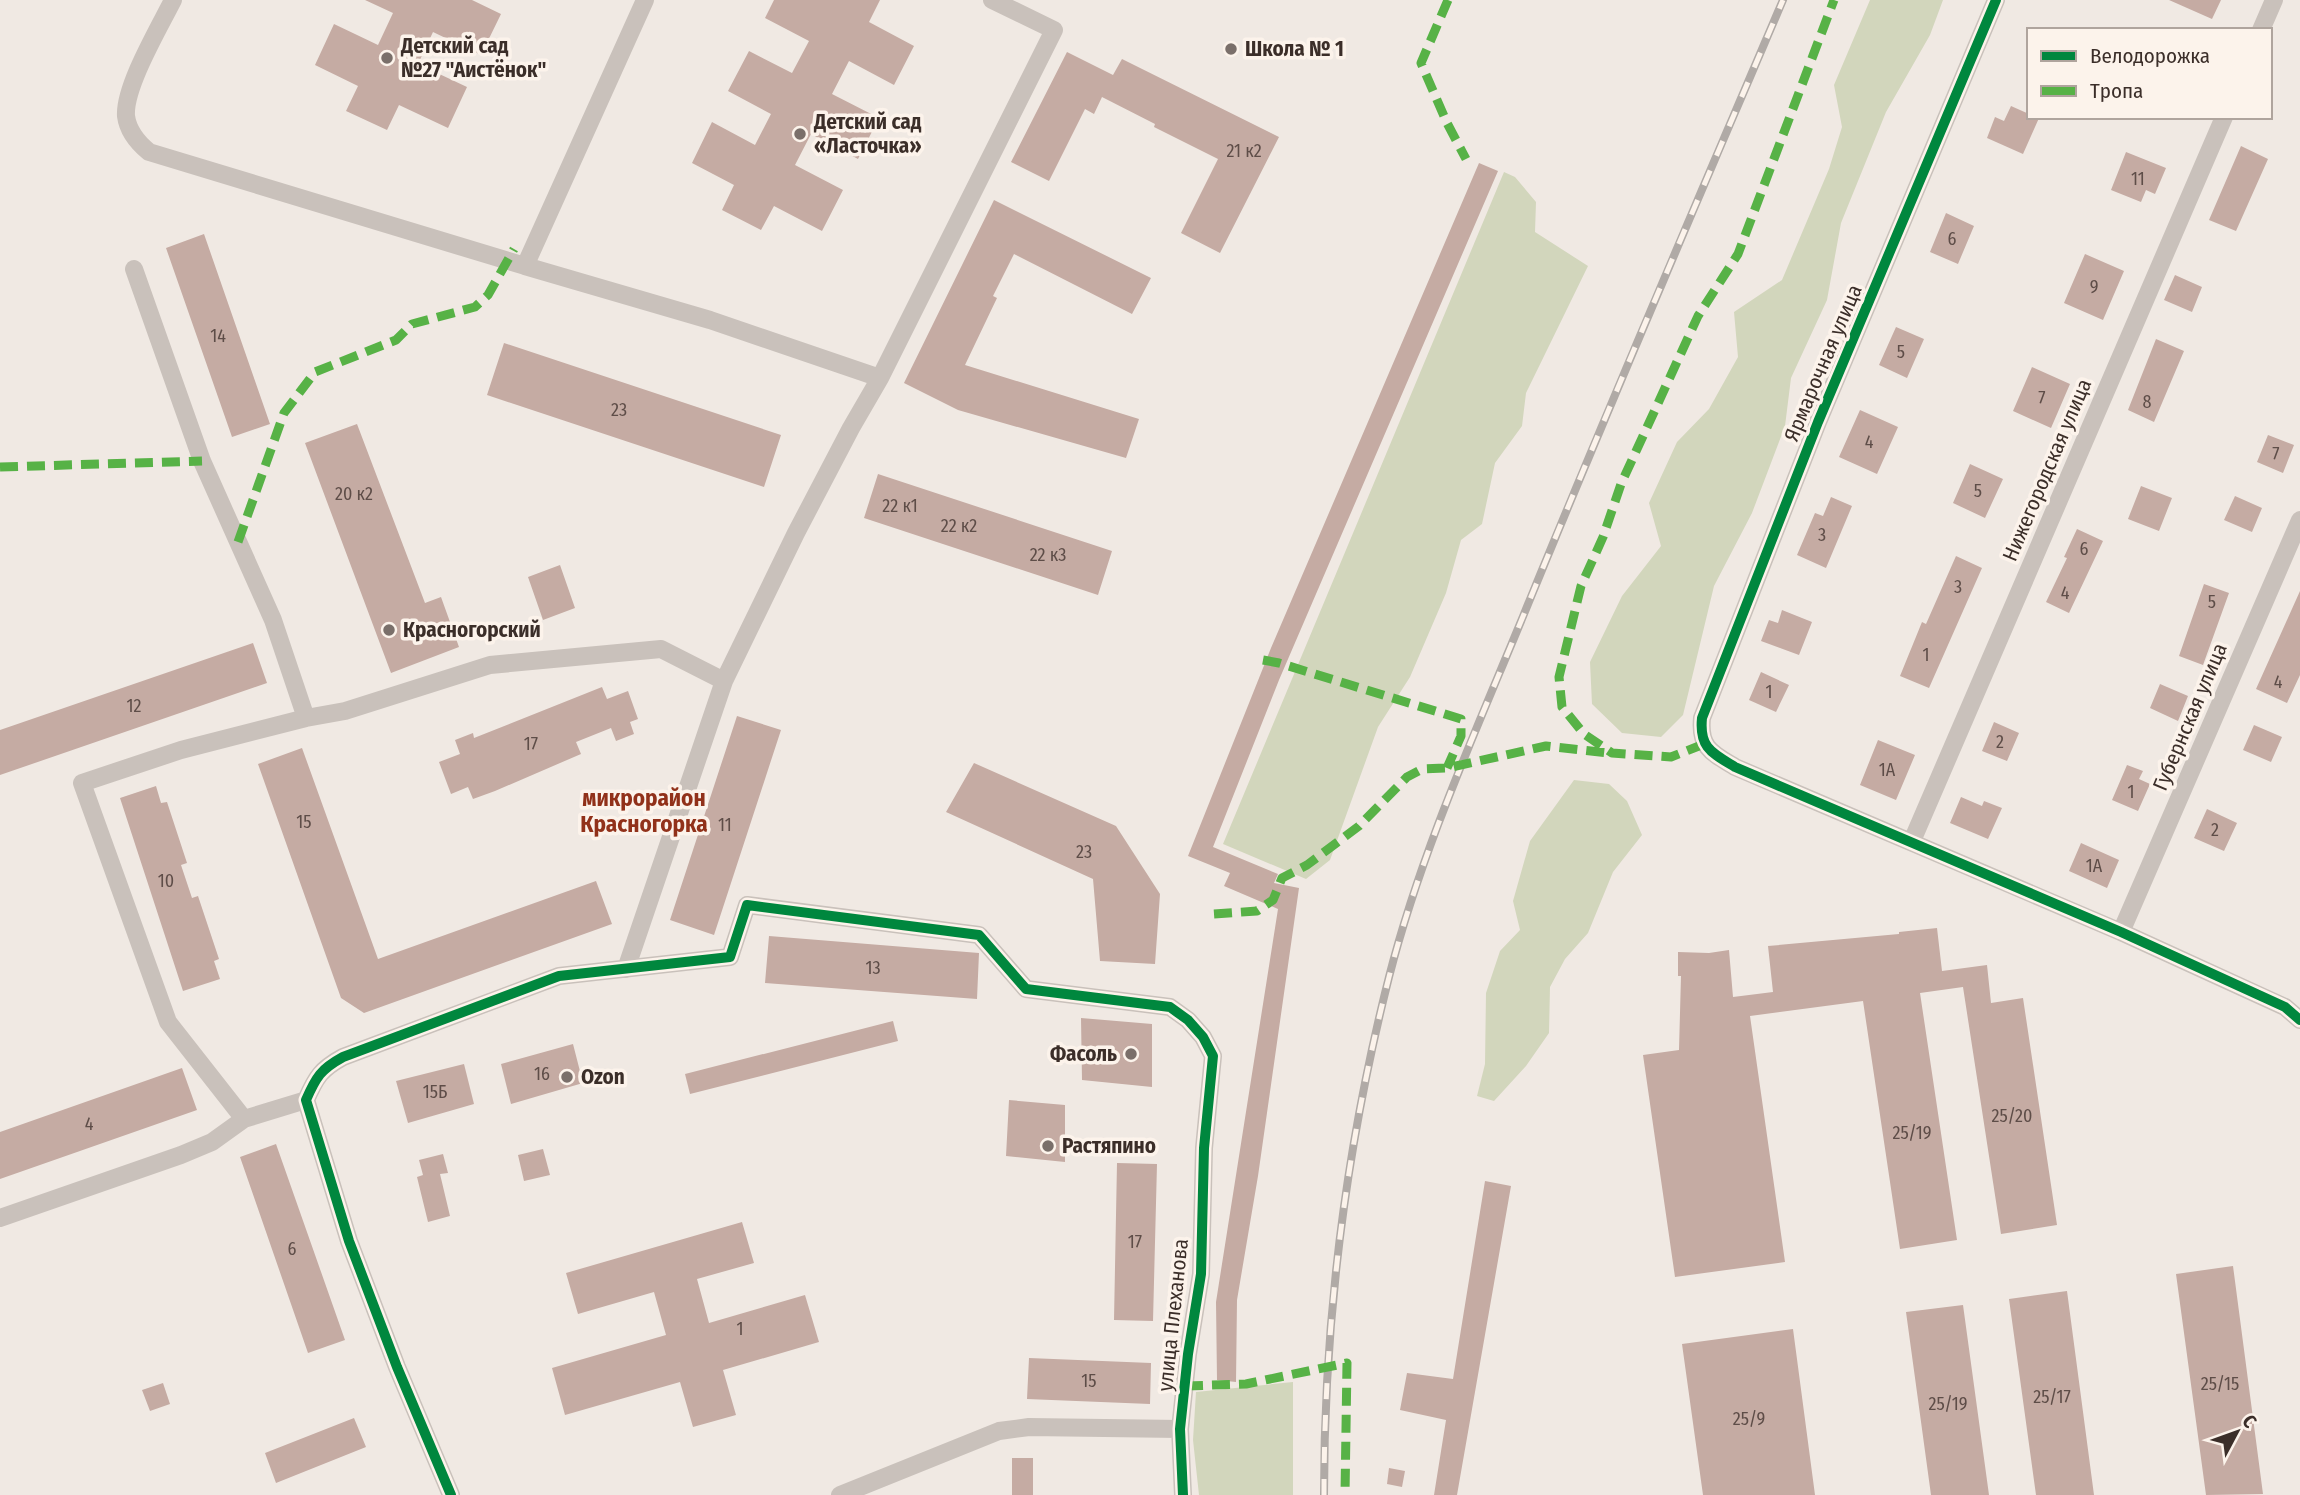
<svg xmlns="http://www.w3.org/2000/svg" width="2300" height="1495" font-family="'Fira Sans Condensed',sans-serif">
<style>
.green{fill:#d2d6bc}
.building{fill:#c5aba3}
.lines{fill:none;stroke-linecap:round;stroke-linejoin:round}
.minor{stroke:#c9c1bb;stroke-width:18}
.rail-casing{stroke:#b0aaa6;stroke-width:8}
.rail{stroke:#fcf3eb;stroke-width:5;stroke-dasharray:16;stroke-linecap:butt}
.quiet{stroke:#57b246;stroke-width:9;stroke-dasharray:18 9;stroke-linecap:butt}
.cycleway-casing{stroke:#fcf3eb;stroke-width:15}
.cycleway{stroke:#00873e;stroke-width:10}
.poi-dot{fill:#7a6f6a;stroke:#fcf3eb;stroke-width:2.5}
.labels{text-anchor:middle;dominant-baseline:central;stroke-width:7;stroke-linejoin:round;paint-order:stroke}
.number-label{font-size:18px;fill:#5e4d48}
.poi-label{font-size:21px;font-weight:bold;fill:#3b2e29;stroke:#fcf3eb;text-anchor:start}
.street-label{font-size:21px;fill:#3b2e29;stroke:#fcf3eb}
.neighbourhood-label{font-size:23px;font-weight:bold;fill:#91311a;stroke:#fcf3eb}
</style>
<rect width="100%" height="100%" fill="#f0e9e3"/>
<path class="green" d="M 1870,0 L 1943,0 L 1930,35 L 1886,112 L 1841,223 L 1827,300 L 1791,378 L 1785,426 L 1752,513 L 1714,586 L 1683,715 L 1661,737 L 1622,733 L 1592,704 L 1590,662 L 1622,596 L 1661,546 L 1649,503 L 1677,442 L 1709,409 L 1738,357 L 1734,312 L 1782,280 L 1829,169 L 1842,127 L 1834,85 Z
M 1504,172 L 1515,177 L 1536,202 L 1535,232 L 1588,266 L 1526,393 L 1522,426 L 1495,463 L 1482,524 L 1461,540 L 1446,593 L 1410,677 L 1378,727 L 1330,860 L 1306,879 L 1223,844 Z
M 1574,780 L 1609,784 L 1627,801 L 1642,835 L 1613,872 L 1588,933 L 1565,959 L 1550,987 L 1549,1033 L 1526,1066 L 1494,1101 L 1477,1096 L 1485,1064 L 1486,993 L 1500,951 L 1520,930 L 1513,901 L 1530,841 Z
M 1293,1382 L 1293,1495 L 1199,1495 L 1193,1440 L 1196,1392 Z"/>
<path class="building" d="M 365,0 L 472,0 L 501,14 L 481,55 L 433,32 L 418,64 L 467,87 L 448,128 L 399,105 L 387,130 L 346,111 L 358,86 L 315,65 L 334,24 L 378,45 L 393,13 Z
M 774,0 L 880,0 L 869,22 L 914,46 L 894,85 L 849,61 L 832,94 L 879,118 L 858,159 L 811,134 L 795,165 L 843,190 L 822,231 L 774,206 L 761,230 L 722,210 L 734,185 L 692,163 L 712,122 L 755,145 L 771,114 L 728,91 L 749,51 L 792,73 L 809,41 L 765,18 Z
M 2169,0 L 2221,0 L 2212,19 Z
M 1067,52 L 1113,75 L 1122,59 L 1279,137 L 1220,253 L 1181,233 L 1218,159 L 1154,127 L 1155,124 L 1102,97 L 1094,114 L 1085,109 L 1049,181 L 1011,162 Z
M 2011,106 L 2029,114 L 2029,117 L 2039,118 L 2023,154 L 1987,138 L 1995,117 L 2004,121 Z
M 2241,146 L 2268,159 L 2236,231 L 2209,220 Z
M 2126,152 L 2166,168 L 2155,194 L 2146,190 L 2141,202 L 2111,190 Z
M 1479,163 L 1498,171 L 1279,680 L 1213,847 L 1278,874 L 1274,883 L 1299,888 L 1258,1176 L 1237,1300 L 1236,1382 L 1217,1380 L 1216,1302 L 1278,909 L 1224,886 L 1230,873 L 1188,856 L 1271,648 Z
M 994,200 L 1151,278 L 1132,314 L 1014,254 L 993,296 L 997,298 L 965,365 L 1139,419 L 1126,458 L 958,410 L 904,383 Z
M 1946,213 L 1974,226 L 1958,264 L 1930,252 Z
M 204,234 L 270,424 L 232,437 L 166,248 Z
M 2085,254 L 2124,271 L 2103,320 L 2064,303 Z
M 2175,275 L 2202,287 L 2192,312 L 2164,300 Z
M 1896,327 L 1924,339 L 1907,378 L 1879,365 Z
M 2156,339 L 2184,351 L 2154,422 L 2128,410 Z
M 504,343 L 781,435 L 764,487 L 487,395 Z
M 2032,367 L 2070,384 L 2051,428 L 2013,411 Z
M 1860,410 L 1898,427 L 1877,474 L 1839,457 Z
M 357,424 L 425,603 L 441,597 L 459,647 L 391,673 L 305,443 Z
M 2268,435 L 2294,445 L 2283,473 L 2257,462 Z
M 1970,464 L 2003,479 L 1985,518 L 1953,503 Z
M 878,474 L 1112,551 L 1098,595 L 864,518 Z
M 2141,486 L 2172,498 L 2159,531 L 2128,519 Z
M 2235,496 L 2262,508 L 2252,532 L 2224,520 Z
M 1831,497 L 1852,506 L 1826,568 L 1797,555 L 1815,513 L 1823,516 Z
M 2077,529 L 2103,541 L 2069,613 L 2046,602 L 2067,558 L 2064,557 Z
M 1956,556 L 1982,568 L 1929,688 L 1900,676 L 1922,622 L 1926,624 Z
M 560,565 L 575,608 L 543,620 L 528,577 Z
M 2204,584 L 2229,593 L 2203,665 L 2179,656 Z
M 2300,591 L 2300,675 L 2287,703 L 2256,689 Z
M 1782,610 L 1812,622 L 1799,655 L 1761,641 L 1769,620 L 1778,623 Z
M 253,643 L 267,683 L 0,775 L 0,730 Z
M 1761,672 L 1789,685 L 1776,712 L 1749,700 Z
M 2160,684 L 2188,696 L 2178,721 L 2150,708 Z
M 602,687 L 607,699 L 628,691 L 638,719 L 630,722 L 634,734 L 616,741 L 611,728 L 576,742 L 581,754 L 495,791 L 473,799 L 468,787 L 451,794 L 439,762 L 460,754 L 455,740 L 473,733 L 474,738 Z
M 737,716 L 781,730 L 714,935 L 670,920 Z
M 1994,722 L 2019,733 L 2007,761 L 1982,751 Z
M 2254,725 L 2282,737 L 2271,762 L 2243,750 Z
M 1878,740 L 1915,755 L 1896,800 L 1860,785 Z
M 302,748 L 378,959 L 596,881 L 612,924 L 364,1013 L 341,998 L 258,764 Z
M 974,763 L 1116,826 L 1160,894 L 1155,964 L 1100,961 L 1093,879 L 946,812 Z
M 2127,765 L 2143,771 L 2139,779 L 2150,784 L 2138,811 L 2112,800 Z
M 156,786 L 161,803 L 167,802 L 187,863 L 181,865 L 192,898 L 198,896 L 219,959 L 214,961 L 220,979 L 183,991 L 120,798 Z
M 1961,797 L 1982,806 L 1984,801 L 2002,808 L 1988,839 L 1950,823 Z
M 2207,809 L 2237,823 L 2224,851 L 2194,838 Z
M 2081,843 L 2119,860 L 2107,888 L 2069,871 Z
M 1937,928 L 1942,971 L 1987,965 L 1991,1003 L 2023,998 L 2057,1225 L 2001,1234 L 1963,987 L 1920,993 L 1957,1240 L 1900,1249 L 1863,1001 L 1750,1016 L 1785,1262 L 1675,1277 L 1643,1055 L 1679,1050 L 1681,976 L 1678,976 L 1678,952 L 1709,953 L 1729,950 L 1733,997 L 1773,992 L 1768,946 L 1899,934 L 1899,932 Z
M 769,936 L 979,953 L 977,999 L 765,983 Z
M 1081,1018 L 1152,1024 L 1152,1087 L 1082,1080 Z
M 893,1021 L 898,1041 L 690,1094 L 685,1074 Z
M 573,1044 L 583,1083 L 511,1104 L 501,1064 Z
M 464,1064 L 474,1104 L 408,1123 L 396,1081 Z
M 182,1068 L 197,1110 L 0,1179 L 0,1132 Z
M 1009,1100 L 1065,1105 L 1065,1162 L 1006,1156 Z
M 276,1144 L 345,1340 L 308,1353 L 240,1157 Z
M 543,1149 L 550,1175 L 524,1181 L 518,1155 Z
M 443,1154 L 448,1173 L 440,1174 L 450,1216 L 428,1222 L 417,1177 L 423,1175 L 419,1160 Z
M 1117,1163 L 1157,1164 L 1153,1321 L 1114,1320 Z
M 1485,1181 L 1511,1186 L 1457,1495 L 1434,1495 L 1446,1420 L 1400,1410 L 1407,1373 L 1453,1379 Z
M 742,1222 L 754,1263 L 697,1279 L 709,1323 L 805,1295 L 819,1342 L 723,1370 L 736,1415 L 693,1427 L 680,1382 L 565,1415 L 552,1368 L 666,1335 L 654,1292 L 578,1314 L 566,1273 Z
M 2233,1266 L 2263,1494 L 2206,1495 L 2176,1274 Z
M 2067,1291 L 2094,1495 L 2036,1495 L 2009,1299 Z
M 1963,1305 L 1989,1495 L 1931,1495 L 1906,1312 Z
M 1793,1329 L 1815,1495 L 1703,1495 L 1682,1344 Z
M 1029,1358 L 1151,1363 L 1150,1404 L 1027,1399 Z
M 163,1383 L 170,1404 L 150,1411 L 142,1390 Z
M 354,1418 L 366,1447 L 276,1483 L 265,1453 Z
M 1012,1458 L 1033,1458 L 1033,1495 L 1012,1495 Z
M 1389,1468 L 1405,1471 L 1402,1487 L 1387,1484 Z"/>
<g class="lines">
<path class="minor" d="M 173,0 C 159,28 124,87 126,116 C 128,131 138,143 149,152 L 525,266
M 645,0 L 525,266 L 710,320 L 880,378
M 1996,0 L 1818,422 L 1702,718 C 1699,748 1712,753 1735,767 L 2121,932 L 2285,1007 L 2300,1020
M 2261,30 L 2274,0
M 134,269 L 202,461 L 273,620 L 306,718
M 1912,841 L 2224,117
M 2121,932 L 2300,520
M 626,969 L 724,681 L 796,533 L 851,428 L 880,378 L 1054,30 L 992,0
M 244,1119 L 168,1022 L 82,783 L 181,750 L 306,718 L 345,711 L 490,665 L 661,649 L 724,681
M 0,1218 L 181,1155 L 212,1142 L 244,1119 L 306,1100
M 451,1495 L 397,1367 L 349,1241 L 306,1100 C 316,1077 321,1069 343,1057 L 559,976 L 730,957 L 747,905 L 979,935 L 1026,989 L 1170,1007 L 1188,1020 L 1203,1037 L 1213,1056 L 1204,1148 L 1201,1274 L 1188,1354 L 1180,1429 L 1183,1495
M 840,1495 L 999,1431 L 1029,1427 L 1180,1429"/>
<g class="rail-casing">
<path id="rail" d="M 1324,1495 C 1324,1320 1346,1147 1389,977 C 1421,852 1475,733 1524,614 C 1608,408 1696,204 1783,0"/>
</g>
<use href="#rail" class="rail"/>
<path class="quiet" d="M 1448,0 L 1421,63 L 1447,123 L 1466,159
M 0,467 L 202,461
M 238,542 L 284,413 L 315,372 L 396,340 L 412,324 L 475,307 L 488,295 L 514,249
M 1263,660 L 1279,663 L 1461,719 L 1461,736 L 1447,768
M 1704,744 L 1671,757 L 1612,753 L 1584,734 L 1562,707 L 1559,677 L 1581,586 L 1603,537 L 1621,484 L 1698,316 L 1738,254 L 1834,0
M 1214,914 L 1257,911 L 1273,900 L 1282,878 L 1307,865 L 1359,826 L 1407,777 L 1422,769 L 1447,768 L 1546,746 L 1609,753
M 1185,1386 L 1246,1384 L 1347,1363 L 1345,1495"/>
<g class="cycleway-casing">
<path id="cycleway" d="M 1996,0 L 1818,422 L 1702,718 C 1699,748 1712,753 1735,767 L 2121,932 L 2285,1007 L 2300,1020
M 451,1495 L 397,1367 L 349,1241 L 306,1100 C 316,1077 321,1069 343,1057 L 559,976 L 730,957 L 747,905 L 979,935 L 1026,989 L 1170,1007 L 1188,1020 L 1203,1037 L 1213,1056 L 1204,1148 L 1201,1274 L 1188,1354 L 1180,1429 L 1183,1495"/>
</g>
<use href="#cycleway" class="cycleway"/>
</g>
<g class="poi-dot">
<circle cx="1231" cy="49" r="7"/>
<circle cx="387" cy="58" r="7"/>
<circle cx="800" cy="134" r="7"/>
<circle cx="389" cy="630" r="7"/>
<circle cx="1131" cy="1054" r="7"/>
<circle cx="567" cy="1077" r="7"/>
<circle cx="1048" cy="1146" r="7"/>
</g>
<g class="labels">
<g class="number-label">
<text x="1244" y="151">21 к2</text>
<text x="2138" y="179">11</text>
<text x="1952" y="239">6</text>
<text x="2094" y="287">9</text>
<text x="218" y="336">14</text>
<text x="1901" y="352">5</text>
<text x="2042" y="398">7</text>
<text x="2147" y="402">8</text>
<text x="619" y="410">23</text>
<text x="1869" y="442">4</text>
<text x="2276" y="454">7</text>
<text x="1978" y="491">5</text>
<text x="354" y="494">20 к2</text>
<text x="900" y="506">22 к1</text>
<text x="959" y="526">22 к2</text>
<text x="1822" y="535">3</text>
<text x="2084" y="549">6</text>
<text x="1048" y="555">22 к3</text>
<text x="1958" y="587">3</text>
<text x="2065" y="593">4</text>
<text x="2212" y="602">5</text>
<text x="1926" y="655">1</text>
<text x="2278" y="682">4</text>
<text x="1769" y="692">1</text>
<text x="134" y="706">12</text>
<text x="2000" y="742">2</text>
<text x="531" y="744">17</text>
<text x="1887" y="770">1А</text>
<text x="2131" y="792">1</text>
<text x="304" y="822">15</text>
<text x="725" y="825">11</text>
<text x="2215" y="830">2</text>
<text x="1084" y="852">23</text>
<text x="2094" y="866">1А</text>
<text x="166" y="881">10</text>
<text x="873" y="968">13</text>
<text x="542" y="1074">16</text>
<text x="435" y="1092">15Б</text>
<text x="2012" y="1116">25/20</text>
<text x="89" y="1124">4</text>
<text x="1912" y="1133">25/19</text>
<text x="1135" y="1242">17</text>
<text x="292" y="1249">6</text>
<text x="740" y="1329">1</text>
<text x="1089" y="1381">15</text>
<text x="2220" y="1384">25/15</text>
<text x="2052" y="1397">25/17</text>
<text x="1948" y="1404">25/19</text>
<text x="1749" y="1419">25/9</text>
</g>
<g class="poi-label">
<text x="401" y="46">Детский сад<tspan x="401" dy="24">№27 "Аистёнок"</tspan></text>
<text x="1245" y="49">Школа № 1</text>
<text x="814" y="122">Детский сад<tspan x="814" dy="24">«Ласточка»</tspan></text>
<text x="403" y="630">Красногорский</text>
<text x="1117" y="1054" text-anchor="end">Фасоль</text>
<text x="581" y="1077">Ozon</text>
<text x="1062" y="1146">Растяпино</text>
</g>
<g class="street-label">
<text transform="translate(1823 363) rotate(-67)">Ярмарочная улица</text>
<text transform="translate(2047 470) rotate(-67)">Нижегородская улица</text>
<text transform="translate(2190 717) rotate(-67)">Губернская улица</text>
<text transform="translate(1173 1315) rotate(-84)">улица Плеханова</text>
</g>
<g class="neighbourhood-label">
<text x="644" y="798">микрорайон<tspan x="644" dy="26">Красногорка</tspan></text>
</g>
</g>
<rect x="2027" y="28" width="245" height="91" fill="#fcf3eb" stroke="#afa49d" stroke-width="2"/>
<rect x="2041" y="51" width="35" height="10" fill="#00873e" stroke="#afa49d" stroke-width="2"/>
<text x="2090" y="63" font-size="21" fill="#3b2e29">Велодорожка</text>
<rect x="2041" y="86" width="35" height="10" fill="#57b246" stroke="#afa49d" stroke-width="2"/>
<text x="2090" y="98" font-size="21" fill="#3b2e29">Тропа</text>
<g transform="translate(2237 1432) rotate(49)" stroke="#fcf3eb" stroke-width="5" paint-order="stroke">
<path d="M0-5L12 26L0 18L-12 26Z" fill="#3b2e29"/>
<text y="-10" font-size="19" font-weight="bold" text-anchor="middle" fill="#3b2e29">С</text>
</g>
</svg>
